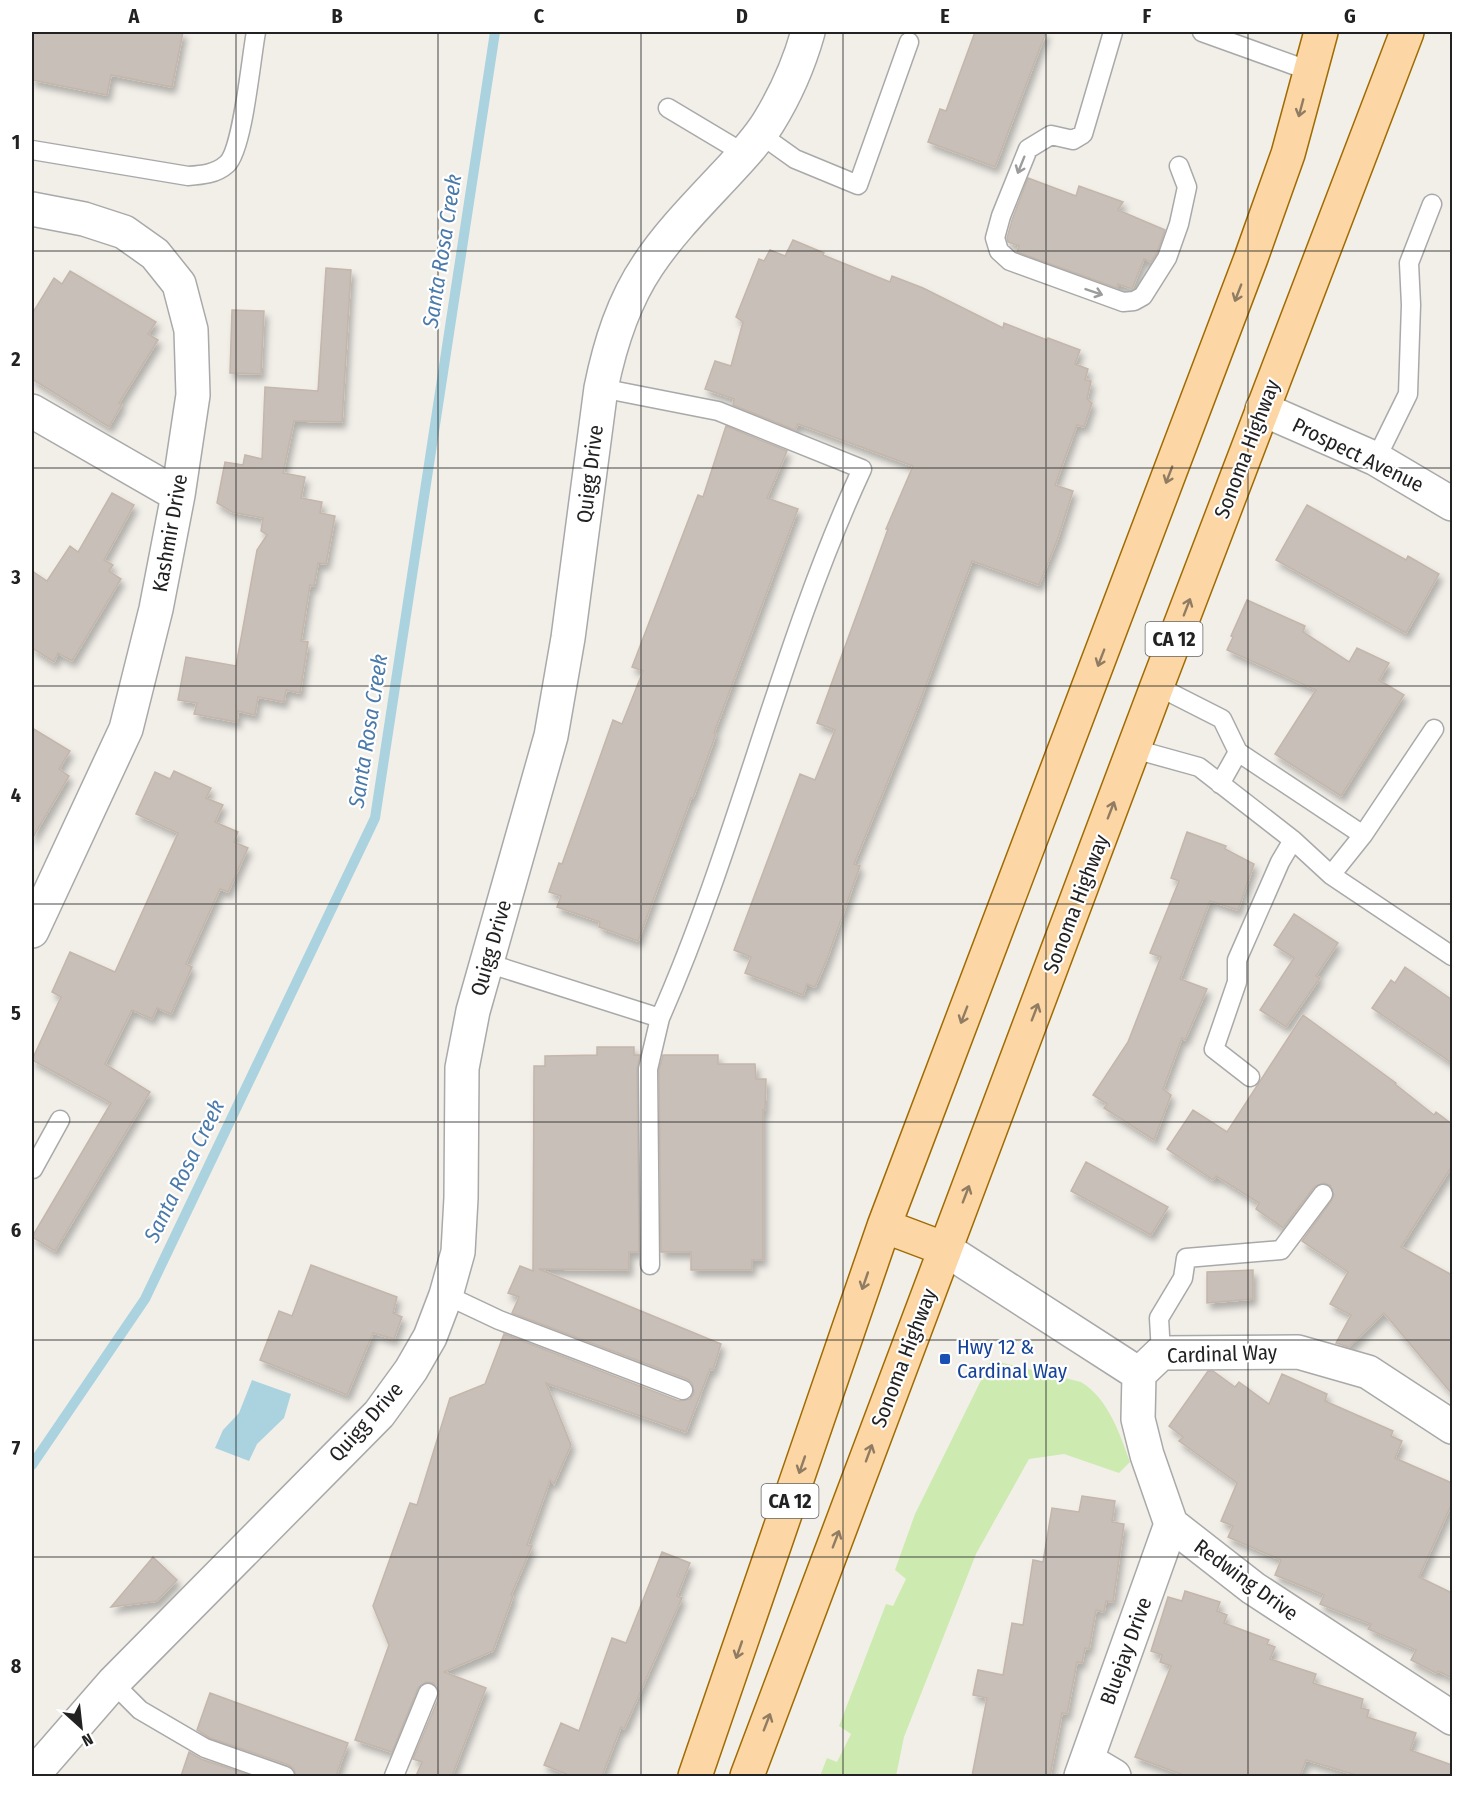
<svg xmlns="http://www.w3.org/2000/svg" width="1484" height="1808" font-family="'Fira Sans Condensed',sans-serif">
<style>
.grass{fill:#cdebb0}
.water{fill:#aad3df}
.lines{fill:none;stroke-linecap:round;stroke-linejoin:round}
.stream{stroke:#aad3df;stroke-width:10}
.building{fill:#c7bfb8;stroke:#c4b6ab;stroke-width:1.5;filter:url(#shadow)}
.lane-casing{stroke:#a9a9a9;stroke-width:21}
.street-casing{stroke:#a9a9a9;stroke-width:36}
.primary-casing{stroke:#a06b00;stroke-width:36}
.lane{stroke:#fff;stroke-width:18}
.street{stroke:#fff;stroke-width:33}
.primary{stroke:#fcd6a4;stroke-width:33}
.oneway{stroke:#8f7c63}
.oneway2{stroke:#9c9c9c}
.grid{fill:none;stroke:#222;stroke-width:1.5;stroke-opacity:0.55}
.transit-dot{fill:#1a4fb4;stroke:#fff;stroke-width:2}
.labels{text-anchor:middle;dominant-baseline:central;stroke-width:4.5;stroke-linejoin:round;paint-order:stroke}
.shield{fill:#fff;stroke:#646464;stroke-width:1.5}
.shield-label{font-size:20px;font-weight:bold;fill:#222}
.street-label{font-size:21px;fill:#222;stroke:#fff}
.transit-label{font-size:21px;fill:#164399;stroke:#fff;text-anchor:start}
.water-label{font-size:22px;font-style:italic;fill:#4a7aab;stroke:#fff}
.neatline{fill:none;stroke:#222;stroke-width:2}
.grid-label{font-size:20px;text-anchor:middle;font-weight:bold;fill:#222}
</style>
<defs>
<filter id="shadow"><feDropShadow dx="3.5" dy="6" stdDeviation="3" flood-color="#0004"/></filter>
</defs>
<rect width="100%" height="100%" fill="#f2efe9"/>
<path class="grass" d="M 991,1360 L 1081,1382 C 1108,1398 1120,1434 1130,1462 L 1119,1473 L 1064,1454 L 1029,1459 L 976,1554 L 904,1737 L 896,1776 L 820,1776 L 827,1758 L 837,1762 L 851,1734 L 839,1726 L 886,1604 L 893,1606 L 906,1579 L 895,1570 L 915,1514 Z"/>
<path class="water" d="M 252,1380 L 291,1394 L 284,1418 L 257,1444 L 249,1461 L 215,1448 L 223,1430 L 239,1413 Z"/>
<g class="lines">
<path class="stream" d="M 32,1465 L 145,1299 L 375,818 L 495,32"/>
</g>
<path class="building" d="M 32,32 L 183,32 L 172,87 L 111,75 L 107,95 L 32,80 Z
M 975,32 L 1046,32 L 995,167 L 928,142 L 940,109 L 946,111 Z
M 1028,178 L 1076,196 L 1079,186 L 1123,202 L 1118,210 L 1165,230 L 1157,253 L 1151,262 L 1144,259 L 1132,289 L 1118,284 L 1117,288 L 1017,252 L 1019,246 L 1008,242 L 1007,238 L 1012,220 Z
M 793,240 L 824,253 L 823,255 L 890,282 L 892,276 L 923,288 L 1003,328 L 1004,323 L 1047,340 L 1048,338 L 1080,350 L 1075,364 L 1088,369 L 1085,380 L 1091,381 L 1087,399 L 1092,403 L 1084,427 L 1077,425 L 1055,485 L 1073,491 L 1058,538 L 1039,585 L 972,561 L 916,712 L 854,864 L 860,866 L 827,959 L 815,987 L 807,984 L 803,995 L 745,973 L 751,957 L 734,950 L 800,774 L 815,780 L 835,730 L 817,723 L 888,529 L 886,529 L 913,466 L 798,424 L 795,430 L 733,405 L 734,399 L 705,389 L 715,361 L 731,366 L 743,322 L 736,317 L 759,259 L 764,261 L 770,250 L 785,256 Z
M 326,268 L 351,270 L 342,422 L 294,421 L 283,473 L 305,477 L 301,498 L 322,502 L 320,513 L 335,516 L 326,564 L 318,563 L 314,586 L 310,585 L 301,641 L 308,642 L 300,693 L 286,690 L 284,702 L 258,697 L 255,715 L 238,711 L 237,722 L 194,714 L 197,703 L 178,700 L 186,657 L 236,666 L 257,550 L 267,535 L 261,531 L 263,518 L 232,512 L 217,503 L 225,462 L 243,465 L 245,455 L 262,459 L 265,387 L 318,391 Z
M 70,271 L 156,322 L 148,334 L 158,340 L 119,403 L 122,404 L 109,427 L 32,379 L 32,314 L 54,278 L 62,284 Z
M 232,310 L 264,311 L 261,374 L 230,373 Z
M 726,426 L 787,451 L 767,498 L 798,509 L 714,733 L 716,734 L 693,798 L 691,798 L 638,941 L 599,927 L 600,922 L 557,907 L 561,896 L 549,892 L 559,863 L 562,864 L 613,720 L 622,724 L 643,671 L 632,667 L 698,495 L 703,497 Z
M 112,493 L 134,505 L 104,560 L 113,565 L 109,571 L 121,579 L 72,661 L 58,653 L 54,662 L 32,648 L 32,571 L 47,581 L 70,546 L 78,552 Z
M 1307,505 L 1406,560 L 1408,556 L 1439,574 L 1406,633 L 1276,560 Z
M 1247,600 L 1305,626 L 1303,632 L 1349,662 L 1357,648 L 1389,663 L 1379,680 L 1404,695 L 1341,796 L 1275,754 L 1316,690 L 1227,650 L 1233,637 L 1231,636 Z
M 32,728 L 70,751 L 59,769 L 69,776 L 32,839 Z
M 174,771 L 211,788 L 206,798 L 223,805 L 215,822 L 238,832 L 234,842 L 248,848 L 228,892 L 220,889 L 186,964 L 192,967 L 171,1014 L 157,1008 L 152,1019 L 132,1010 L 105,1064 L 150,1092 L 55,1251 L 32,1237 L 111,1103 L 32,1060 L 61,997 L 52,992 L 70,952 L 115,972 L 178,833 L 136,814 L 155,772 L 170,779 Z
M 1187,832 L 1226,846 L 1225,849 L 1254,864 L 1238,910 L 1210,901 L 1180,979 L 1207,989 L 1185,1040 L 1182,1038 L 1163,1089 L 1171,1095 L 1154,1140 L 1104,1108 L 1107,1104 L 1093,1095 L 1128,1042 L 1161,957 L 1150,953 L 1179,881 L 1171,878 Z
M 1294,914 L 1338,943 L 1316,976 L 1320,978 L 1286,1027 L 1260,1010 L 1294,958 L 1274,945 Z
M 1405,967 L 1452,1000 L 1452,1063 L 1372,1008 L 1391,980 L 1395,983 Z
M 1303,1015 L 1396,1083 L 1395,1084 L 1434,1115 L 1436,1112 L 1452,1124 L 1452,1166 L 1401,1247 L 1452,1275 L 1452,1394 L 1384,1313 L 1349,1347 L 1336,1343 L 1351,1315 L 1330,1304 L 1348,1272 L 1302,1241 L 1332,1200 L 1334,1195 L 1330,1185 L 1324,1183 L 1314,1187 L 1283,1228 L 1256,1209 L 1259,1203 L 1216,1176 L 1213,1180 L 1167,1149 L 1193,1110 L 1227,1132 Z
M 597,1047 L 634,1047 L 634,1055 L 640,1055 L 637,1069 L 639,1252 L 629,1252 L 629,1270 L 539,1269 L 721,1344 L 713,1370 L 710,1369 L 686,1432 L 546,1383 L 571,1445 L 554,1484 L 550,1480 L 527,1545 L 532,1546 L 511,1595 L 513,1596 L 493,1651 L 444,1672 L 486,1688 L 452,1776 L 416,1776 L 422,1762 L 413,1759 L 439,1697 L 439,1691 L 433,1683 L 426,1682 L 418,1688 L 392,1752 L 355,1740 L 389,1645 L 373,1606 L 410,1503 L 417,1505 L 450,1398 L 485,1384 L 504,1334 L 679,1401 L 690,1399 L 694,1393 L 692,1383 L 687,1379 L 512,1313 L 519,1297 L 508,1293 L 520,1266 L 533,1271 L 534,1066 L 545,1066 L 545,1056 L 597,1055 Z
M 663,1055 L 718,1055 L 718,1064 L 755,1064 L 756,1079 L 766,1079 L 765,1110 L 763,1110 L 763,1260 L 752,1260 L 752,1270 L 691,1270 L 691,1252 L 661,1252 L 659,1070 Z
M 1086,1162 L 1168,1207 L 1151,1235 L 1071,1191 Z
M 311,1265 L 397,1297 L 393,1313 L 402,1317 L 394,1339 L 373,1333 L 347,1395 L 260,1360 L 279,1311 L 292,1316 Z
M 1253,1270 L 1253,1299 L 1207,1303 L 1207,1272 Z
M 1208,1371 L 1213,1371 L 1235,1387 L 1239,1382 L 1269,1404 L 1282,1374 L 1327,1394 L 1325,1401 L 1393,1431 L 1391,1436 L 1402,1441 L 1395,1458 L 1452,1483 L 1452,1503 L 1419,1577 L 1452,1593 L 1452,1678 L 1438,1671 L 1436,1673 L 1411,1660 L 1416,1650 L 1368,1629 L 1371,1624 L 1320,1604 L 1324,1595 L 1275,1575 L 1281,1560 L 1228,1537 L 1233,1526 L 1221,1521 L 1237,1483 L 1179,1441 L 1183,1437 L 1169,1426 Z
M 1082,1496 L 1115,1501 L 1112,1522 L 1124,1524 L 1113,1602 L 1106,1601 L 1104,1612 L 1096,1610 L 1089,1649 L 1085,1648 L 1082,1663 L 1077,1662 L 1067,1714 L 1062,1713 L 1050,1776 L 972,1776 L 987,1698 L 973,1695 L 978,1670 L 1003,1675 L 1012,1623 L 1023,1625 L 1033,1560 L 1043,1562 L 1052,1508 L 1079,1512 Z
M 662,1552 L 690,1563 L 677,1596 L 682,1598 L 624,1729 L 621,1727 L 602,1776 L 571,1776 L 544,1765 L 561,1723 L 579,1731 L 612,1638 L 626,1643 Z
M 153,1557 L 177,1580 L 157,1601 L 111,1607 Z
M 1185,1591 L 1220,1602 L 1217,1611 L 1227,1615 L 1224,1623 L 1269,1640 L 1267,1644 L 1275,1647 L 1270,1659 L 1316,1674 L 1313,1683 L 1363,1699 L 1361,1708 L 1369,1710 L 1367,1717 L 1416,1733 L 1410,1750 L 1452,1765 L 1452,1776 L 1359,1776 L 1306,1760 L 1300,1776 L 1186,1776 L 1135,1757 L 1171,1666 L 1160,1662 L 1162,1655 L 1151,1651 L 1168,1597 L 1182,1601 Z
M 210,1693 L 348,1743 L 336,1776 L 296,1776 L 294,1769 L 289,1765 L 210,1738 L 197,1730 Z
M 189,1752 L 201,1759 L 252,1776 L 181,1776 Z"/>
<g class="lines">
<g class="lane-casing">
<path id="lane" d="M 1113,32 L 1083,134 L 1073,140 L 1051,135 L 1028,149 L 1001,216 L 995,238 L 999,251 L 1010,261 L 1123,302 L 1134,301 L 1143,296 L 1167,258 L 1179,224 L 1187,187 L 1179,166
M 1202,32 L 1310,71
M 668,108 L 745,154
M 760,134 L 795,159 L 858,185 L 909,42
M 32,150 L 188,176 C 202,175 216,174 227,164 C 243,149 251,58 256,32
M 1376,459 L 1408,394 L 1411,305 L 1409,263 L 1432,204
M 1157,686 L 1222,719 L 1238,752 L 1363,835 L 1331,875 L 1452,956
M 1134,749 L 1199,767 L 1293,840
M 1220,784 L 1238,752
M 1363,835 L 1434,729
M 487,963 L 660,1018 C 739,839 780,646 862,469 L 718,411 L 601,388
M 1250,1077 L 1214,1049 L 1237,982 L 1237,960 L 1280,862 L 1293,840 L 1331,875
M 32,1168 L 33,1169 L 60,1120
M 650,1265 L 648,1069 L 660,1018
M 446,1295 L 499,1320 L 683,1390
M 1161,1353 L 1159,1318 L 1183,1278 L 1186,1258 L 1281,1250 L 1323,1194
M 113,1683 L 140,1710 L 205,1748 L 285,1776
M 394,1776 L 428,1693"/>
</g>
<g class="street-casing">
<path id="street" d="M 32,209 L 84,219 L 124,232 L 155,254 L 179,284 L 191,330 L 193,395 L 178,495 L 156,609 L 126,729 L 32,931
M 1262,409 L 1376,459 L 1452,504
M 32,411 L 178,495
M 945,1249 L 1139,1374 L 1161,1353 L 1298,1352 L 1368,1372 L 1452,1427
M 1139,1374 L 1138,1419 L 1147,1455 L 1171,1524 L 1253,1588 L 1452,1718
M 1087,1760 L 1114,1776
M 32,1776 L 113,1683 L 379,1414 L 411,1370 L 430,1337 L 446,1295 L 458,1252 L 461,1198 L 462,1068 L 473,1011 L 551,736 L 568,638 L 601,388 C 610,344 623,302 648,265 C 670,232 698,204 725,175 C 740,159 756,142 768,123 C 786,94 799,64 808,32
M 1081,1776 L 1171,1524"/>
</g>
<g class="primary-casing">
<path id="primary" d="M 884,1226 L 945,1249
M 695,1776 L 884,1226 L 1251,258 L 1288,154 L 1321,32
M 747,1776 L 1157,686 L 1407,32"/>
</g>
<use href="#lane" class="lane"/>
<use href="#street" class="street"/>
<use href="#primary" class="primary"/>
</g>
<defs><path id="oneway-shaft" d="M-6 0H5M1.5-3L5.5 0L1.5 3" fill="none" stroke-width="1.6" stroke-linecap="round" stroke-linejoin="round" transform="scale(1.5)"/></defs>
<g class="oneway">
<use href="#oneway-shaft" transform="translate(1301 108) rotate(105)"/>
<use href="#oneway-shaft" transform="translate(1238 293) rotate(111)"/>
<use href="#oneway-shaft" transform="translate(1169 475) rotate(111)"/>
<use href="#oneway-shaft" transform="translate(1187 607) rotate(-69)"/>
<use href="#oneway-shaft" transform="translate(1101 658) rotate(111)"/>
<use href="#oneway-shaft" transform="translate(1111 810) rotate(-69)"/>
<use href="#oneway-shaft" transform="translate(1035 1012) rotate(-69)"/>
<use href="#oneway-shaft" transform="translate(964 1015) rotate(111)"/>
<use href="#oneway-shaft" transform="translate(966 1194) rotate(-69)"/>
<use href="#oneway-shaft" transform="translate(865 1281) rotate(109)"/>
<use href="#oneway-shaft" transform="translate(869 1453) rotate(-70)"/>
<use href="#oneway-shaft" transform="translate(802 1465) rotate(109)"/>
<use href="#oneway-shaft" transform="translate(836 1539) rotate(-69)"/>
<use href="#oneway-shaft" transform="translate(739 1650) rotate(109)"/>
<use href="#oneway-shaft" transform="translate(767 1722) rotate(-69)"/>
</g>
<g class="oneway2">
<use href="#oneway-shaft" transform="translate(1021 165) rotate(112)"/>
<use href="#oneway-shaft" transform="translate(1094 292) rotate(19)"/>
</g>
<path class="grid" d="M 236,32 L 236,1776M 438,32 L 438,1776M 641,32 L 641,1776M 843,32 L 843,1776M 1046,32 L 1046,1776M 1248,32 L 1248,1776M 32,251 L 1452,251M 32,468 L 1452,468M 32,686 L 1452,686M 32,904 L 1452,904M 32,1122 L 1452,1122M 32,1340 L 1452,1340M 32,1557 L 1452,1557"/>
<rect class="transit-dot" x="939" y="1353" width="12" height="12" rx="3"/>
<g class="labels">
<g class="shield">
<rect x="1145.5" y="622" width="57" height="34" rx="4.5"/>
<rect x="761.5" y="1484" width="57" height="34" rx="4.5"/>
</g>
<g class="shield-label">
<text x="1174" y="639">CA 12</text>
<text x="790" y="1501">CA 12</text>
</g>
<g class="street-label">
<text transform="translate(1247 449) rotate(-69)">Sonoma Highway</text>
<text transform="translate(1358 455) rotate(26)">Prospect Avenue</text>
<text transform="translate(590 474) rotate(-83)">Quigg Drive</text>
<text transform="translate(170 533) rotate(-80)">Kashmir Drive</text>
<text transform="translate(1076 904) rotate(-69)">Sonoma Highway</text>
<text transform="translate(491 948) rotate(-74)">Quigg Drive</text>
<text transform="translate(1222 1354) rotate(-2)">Cardinal Way</text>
<text transform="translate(904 1358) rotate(-69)">Sonoma Highway</text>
<text transform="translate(366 1422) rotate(-48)">Quigg Drive</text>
<text transform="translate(1246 1580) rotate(36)">Redwing Drive</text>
<text transform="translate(1126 1651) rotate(-70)">Bluejay Drive</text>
</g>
<g class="transit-label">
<text x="957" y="1347">Hwy 12 &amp;<tspan x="957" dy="24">Cardinal Way</tspan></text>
</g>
<g class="water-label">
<text transform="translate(442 251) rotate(-81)">Santa Rosa Creek</text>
<text transform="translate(368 731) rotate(-81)">Santa Rosa Creek</text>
<text transform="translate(184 1171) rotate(-64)">Santa Rosa Creek</text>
</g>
</g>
<rect width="1484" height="1808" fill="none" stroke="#ffffff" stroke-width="66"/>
<g transform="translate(81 1727) rotate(153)" stroke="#ffffff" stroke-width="4.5" paint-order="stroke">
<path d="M0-4.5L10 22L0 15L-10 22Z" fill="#222222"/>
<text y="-9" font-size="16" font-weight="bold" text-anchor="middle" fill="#222222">N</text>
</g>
<rect x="33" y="33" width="1418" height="1742" class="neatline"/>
<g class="grid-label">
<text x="134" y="23">A</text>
<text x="337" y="23">B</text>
<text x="539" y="23">C</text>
<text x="742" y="23">D</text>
<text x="945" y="23">E</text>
<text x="1147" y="23">F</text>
<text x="1350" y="23">G</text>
<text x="16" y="149">1</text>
<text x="16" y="366">2</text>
<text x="16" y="584">3</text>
<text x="16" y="802">4</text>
<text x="16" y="1020">5</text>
<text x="16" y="1237">6</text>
<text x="16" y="1455">7</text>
<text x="16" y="1673">8</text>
</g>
</svg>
